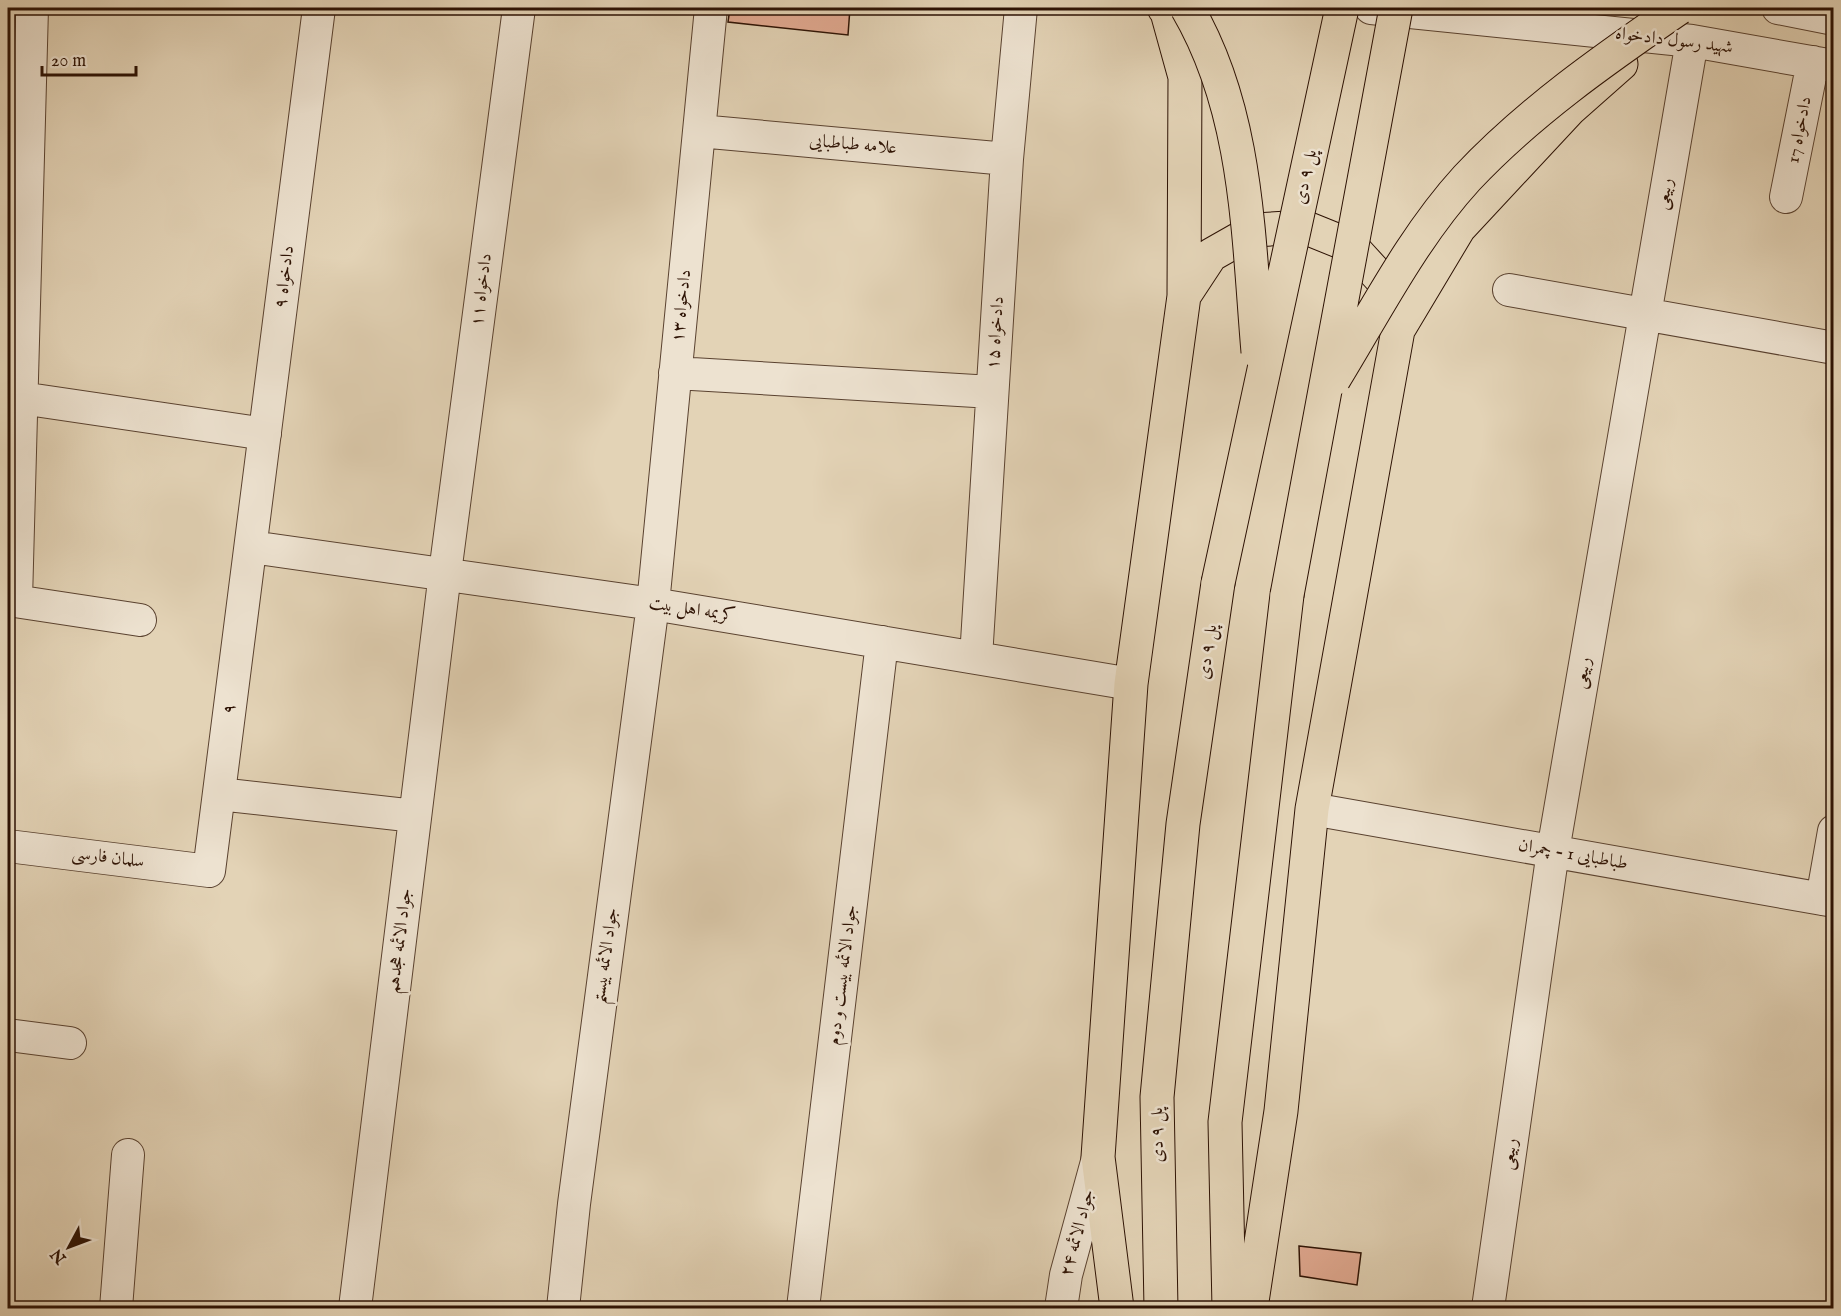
<svg xmlns="http://www.w3.org/2000/svg" width="1841" height="1316" font-family="'IM FELL English',Amiri,serif">
<style>
.building{fill:#e3ab93;stroke:#2d1204;stroke-width:1.5}
.lines{fill:none;stroke-linecap:round;stroke-linejoin:round}
.minor-casing{stroke:#5a4230;stroke-width:34}
.major-casing{stroke:#2d1204;stroke-width:35}
.minor{stroke:#ede2d0;stroke-width:32}
.major{stroke:#e3d3b6;stroke-width:33}
.major-bridge-casing{stroke:#2d1204;stroke-width:35;stroke-linecap:butt}
.major-bridge{stroke:#e3d3b6;stroke-width:33}
.labels{text-anchor:middle;dominant-baseline:central;stroke-width:5;stroke-linejoin:round;paint-order:stroke}
.street-label{font-size:18px;fill:#2d1204;stroke:#ede2d0}
</style>
<rect width="100%" height="100%" fill="#e3d3b6"/>
<filter id="stains"><feTurbulence type="fractalNoise" baseFrequency=".00333" numOctaves="4"/><feColorMatrix values="0 0 0 0 .2 0 0 0 0 .09 0 0 0 0 .02 0 0 0 .5 -.17"/></filter>
<radialGradient id="worn" r=".72"><stop offset=".6" stop-color="#630" stop-opacity="0"/><stop offset="1" stop-color="#630" stop-opacity=".3"/></radialGradient>
<path class="building" d="M 730,8 L 850,8 L 848,35 L 728,22 Z
M 1299,1246 L 1361,1253 L 1357,1285 L 1300,1276 Z"/>
<g class="lines">
<g class="minor-casing">
<path id="minor" d="M 1371,8 L 1692,41 L 1834,66
M 1778,8 L 1834,19
M 699,131 L 1007,159
M 1786,197 L 1813,62
M 1509,290 L 1834,348
M 675,373 L 992,392
M 21,398 L 265,434
M 251,547 L 653,604 L 1131,684
M 8,600 L 140,620
M 16,600 L 32,8
M 976,658 L 1007,159 L 1021,8
M 219,794 L 415,816
M 1312,809 L 1834,901
M 8,846 L 209,871 L 319,8
M 1822,899 L 1834,831
M 8,1035 L 70,1043
M 116,1308 L 128,1155
M 355,1308 L 445,573 L 519,8
M 563,1308 L 574,1204 L 653,604 L 711,8
M 803,1308 L 882,642
M 1061,1308 L 1066,1275 L 1098,1158
M 1488,1308 L 1553,851 L 1692,41"/>
</g>
<g class="major-casing">
<path id="major" d="M 1184,296 L 1211,255 L 1255,230 L 1304,227 L 1351,246 L 1384,282 L 1393,314
M 1117,1308 L 1098,1157 L 1131,684 L 1184,296 L 1185,77 L 1167,12 L 1164,8
M 1161,1308 L 1157,1097 L 1183,824 L 1218,583
M 1229,1308 L 1225,1122 L 1287,595
M 1251,1308 L 1281,1111 L 1312,809 L 1398,330 L 1459,228 L 1569,110 L 1621,64"/>
</g>
<use href="#minor" class="minor"/>
<use href="#major" class="major"/>
<g class="major-bridge-casing">
<path id="major-bridge" d="M 1187,8 C 1248,112 1248,235 1258,352
M 1334,379 C 1375,312 1413,237 1467,178 C 1529,112 1605,59 1679,8
M 1218,583 L 1342,8
M 1287,595 L 1396,8"/>
</g>
<use href="#major-bridge" class="major-bridge"/>
</g>
<g class="labels">
<g class="street-label">
<text transform="translate(1674 41) rotate(7)">شهید رسول دادخواه</text>
<text transform="translate(1800 130) rotate(-79)">دادخواه 17</text>
<text transform="translate(853 145) rotate(5)">علامه طباطبایی</text>
<text transform="translate(1306 177) rotate(-78)">پل ۹ دی</text>
<text transform="translate(1665 194) rotate(-80)">ربیعی</text>
<text transform="translate(285 277) rotate(-83)">دادخواه ۹</text>
<text transform="translate(482 290) rotate(-83)">دادخواه ۱۱</text>
<text transform="translate(682 306) rotate(-84)">دادخواه ۱۳</text>
<text transform="translate(996 333) rotate(-86)">دادخواه ۱۵</text>
<text transform="translate(692 610) rotate(9)">کریمه اهل بیت</text>
<text transform="translate(1208 652) rotate(-82)">پل ۹ دی</text>
<text transform="translate(1583 673) rotate(-80)">ربیعی</text>
<text transform="translate(230 709) rotate(-83)">۹</text>
<text transform="translate(1573 855) rotate(10)">طباطبایی 1 - چمران</text>
<text transform="translate(108 858) rotate(7)">سلمان فارسی</text>
<text transform="translate(400 941) rotate(-83)">جواد الائمه هجدهم</text>
<text transform="translate(606 956) rotate(-82)">جواد الائمه بیستم</text>
<text transform="translate(843 975) rotate(-83)">جواد الائمه بیست و دوم</text>
<text transform="translate(1158 1135) rotate(-91)">پل ۹ دی</text>
<text transform="translate(1510 1154) rotate(-82)">ربیعی</text>
<text transform="translate(1078 1233) rotate(-75)">جواد الائمه ۲۴</text>
</g>
</g>
<rect width="1841" height="1316" fill="none" stroke="#e3d3b6" stroke-width="30"/>
<rect x="9" y="9" width="1823" height="1298" fill="none" stroke="#2d1204" stroke-width="3"/>
<rect x="15" y="15" width="1811" height="1286" fill="none" stroke="#2d1204" stroke-width="1.5"/>
<g transform="translate(69 1247) rotate(229)" stroke="#ede2d0" stroke-width="4.5" paint-order="stroke">
<path d="M0-4.5L10 22L0 15L-10 22Z" fill="#2d1204"/>
<text y="-9" font-size="16" font-weight="bold" text-anchor="middle" fill="#2d1204">N</text>
</g>
<path d="M42 66v9h94v-9" fill="none" stroke="#2d1204" stroke-width="3"/>
<text x="51" y="66" font-size="18" fill="#2d1204" stroke="#ede2d0" stroke-width="4.5" paint-order="stroke">20 m</text>
<rect width="100%" height="100%" filter="url(#stains)"/>
<rect width="100%" height="100%" fill="url(#worn)"/>
</svg>
